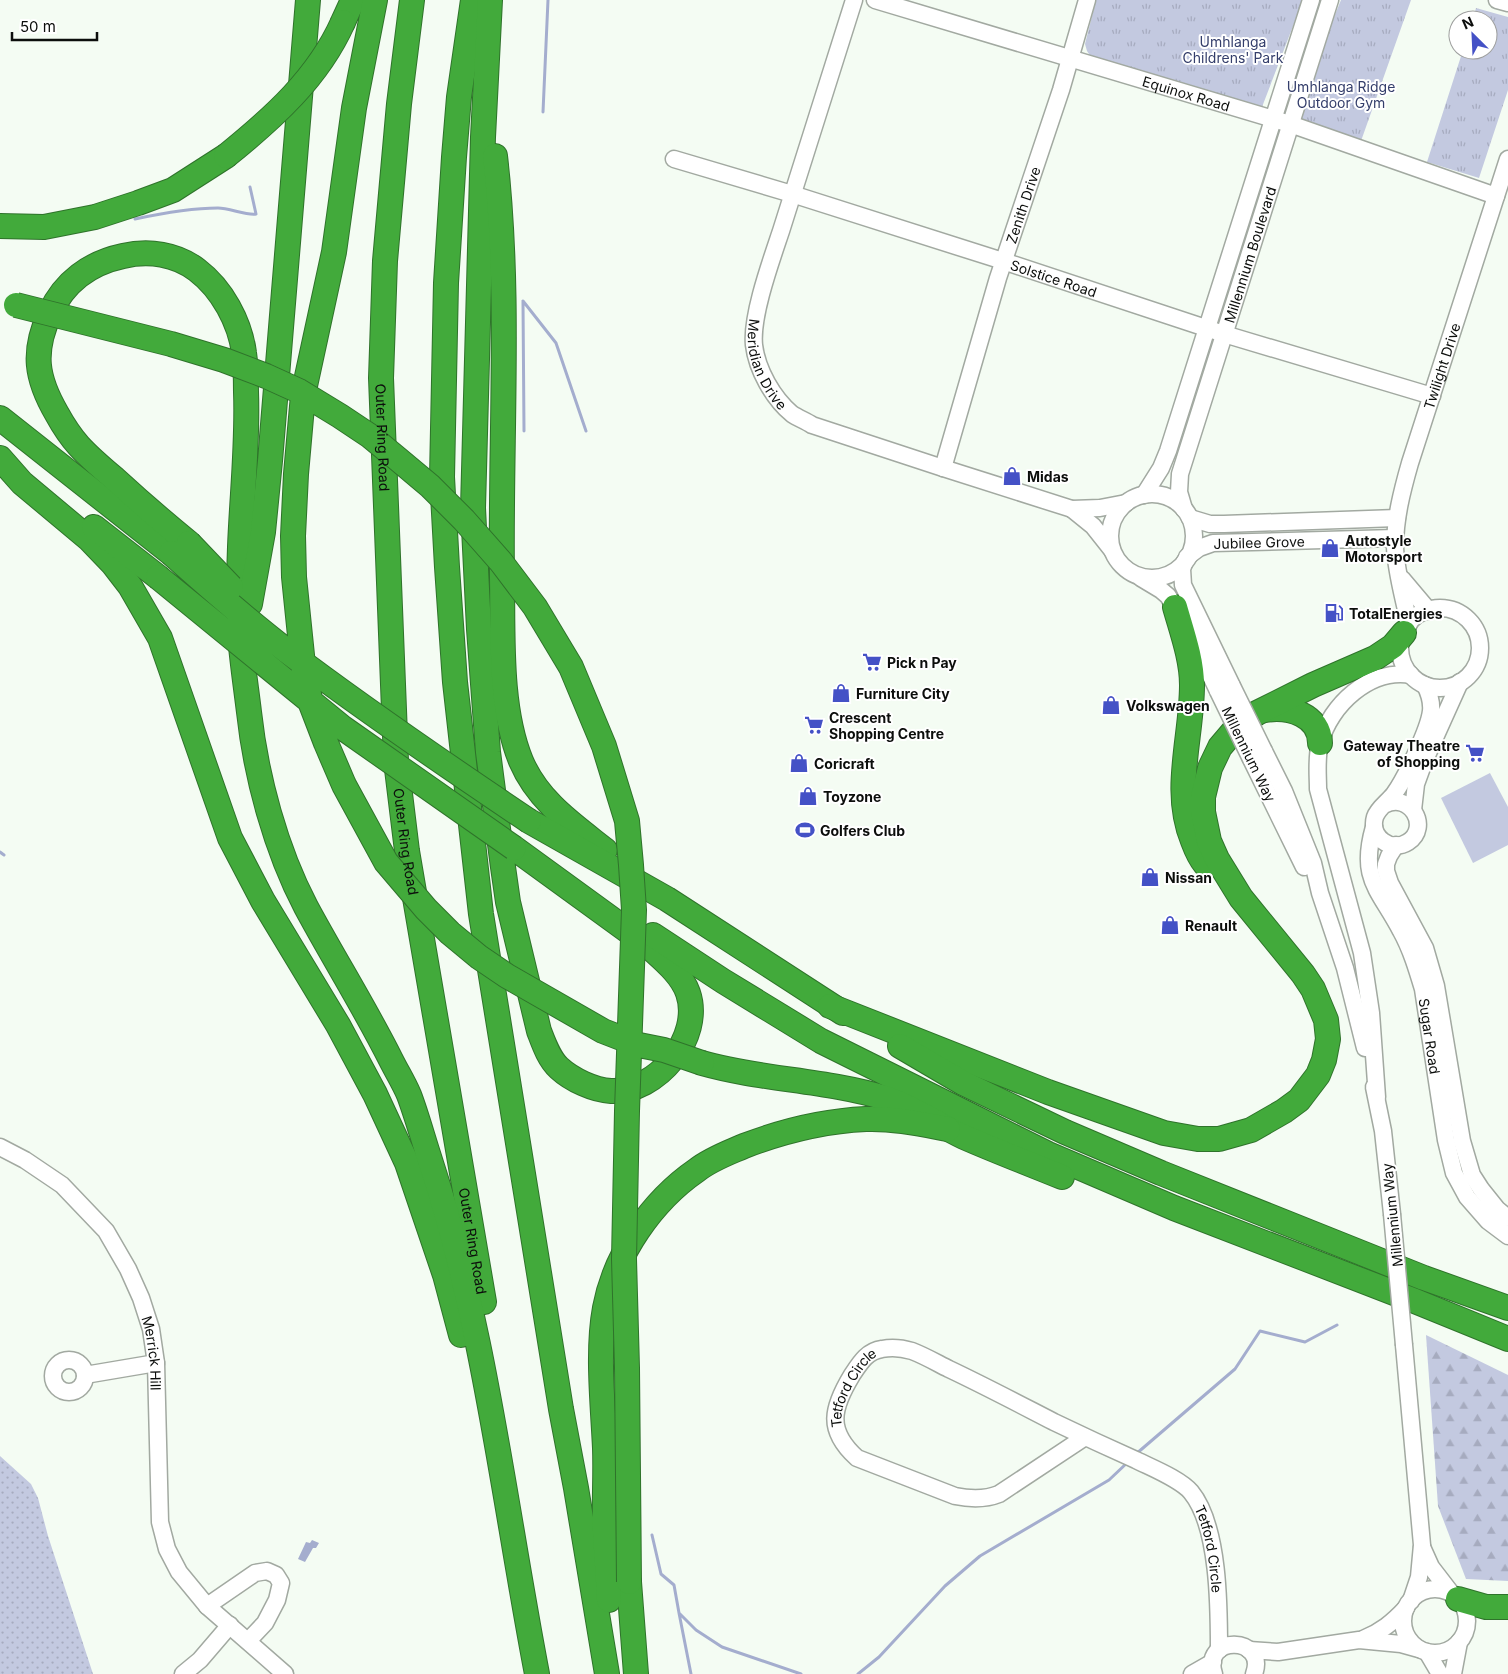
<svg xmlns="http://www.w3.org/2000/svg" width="1508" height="1674" font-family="Inter,sans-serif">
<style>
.grass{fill:url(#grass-dots)}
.forest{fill:url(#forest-firs)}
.park{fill:url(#park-tufts)}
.pitch{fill:#c3c9e0}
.water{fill:#a4adce}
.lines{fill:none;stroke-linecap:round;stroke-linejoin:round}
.stream{stroke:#a4adce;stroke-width:3}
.minor-casing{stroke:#a2a9a1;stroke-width:19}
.highway-casing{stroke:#2f732b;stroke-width:26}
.minor{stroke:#fff;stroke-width:16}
.highway{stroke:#42aa3b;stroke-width:24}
.minor-bridge-casing{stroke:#a2a9a1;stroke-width:19;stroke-linecap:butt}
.highway-bridge-casing{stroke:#2f732b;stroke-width:26;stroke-linecap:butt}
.minor-bridge{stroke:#fff;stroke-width:16}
.highway-bridge{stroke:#42aa3b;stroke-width:24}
.labels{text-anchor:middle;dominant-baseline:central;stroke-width:4;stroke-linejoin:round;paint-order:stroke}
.park-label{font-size:14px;fill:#343e6b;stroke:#fff}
.street-label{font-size:14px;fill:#0c0e0c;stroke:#fff}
.poi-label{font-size:14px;font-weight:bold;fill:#0c0e0c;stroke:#fff;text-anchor:start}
</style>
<defs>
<pattern id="grass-dots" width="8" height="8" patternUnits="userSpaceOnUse" patternTransform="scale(1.25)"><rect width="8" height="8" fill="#c3c9e0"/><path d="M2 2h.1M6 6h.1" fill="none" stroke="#a6abbf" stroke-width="1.8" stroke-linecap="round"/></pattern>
<pattern id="forest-firs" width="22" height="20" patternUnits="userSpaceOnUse" patternTransform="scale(1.25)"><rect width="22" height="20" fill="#c3c9e0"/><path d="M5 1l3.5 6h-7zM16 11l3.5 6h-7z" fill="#a6abbf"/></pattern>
<pattern id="park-tufts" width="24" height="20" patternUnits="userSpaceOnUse" patternTransform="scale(1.25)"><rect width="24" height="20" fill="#c3c9e0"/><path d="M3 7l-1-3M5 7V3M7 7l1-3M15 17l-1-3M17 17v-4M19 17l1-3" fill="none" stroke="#a6abbf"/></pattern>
</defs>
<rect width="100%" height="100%" fill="#f4fcf3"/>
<path class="grass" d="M 0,1456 L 31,1484 L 38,1498 L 48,1536 L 93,1674 L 0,1674 Z"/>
<path class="forest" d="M 1426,1335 L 1508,1375 L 1508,1581 L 1466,1579 L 1438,1506 Z"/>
<path class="park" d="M 1096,0 L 1303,0 L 1262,107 L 1091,57 L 1087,51 L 1085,44 Z
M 1341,0 L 1411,0 L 1361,141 L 1290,124 Z
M 1476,8 L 1508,17 L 1508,90 L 1479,178 L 1427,162 L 1463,50 L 1488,50 L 1488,20 L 1473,20 Z"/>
<path class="pitch" d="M 1490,773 L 1508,807 L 1508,845 L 1473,863 L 1441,798 Z"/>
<path class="water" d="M 312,1540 L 319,1543 L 316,1548 L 313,1548 L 305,1562 L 298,1559 L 306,1542 L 310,1543 Z"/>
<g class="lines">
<path class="stream" d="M 543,112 L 548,0
M 135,219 C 163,213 190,208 218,208 C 229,208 248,216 256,214 L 250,187
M 523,301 L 556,343 L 586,431
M 523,302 L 524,431
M 0,852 L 4,855
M 1136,1454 L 1235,1369 L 1260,1331 L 1305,1342 L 1337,1325
M 652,1535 L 661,1574 L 674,1585 L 679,1613 L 696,1630 L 722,1647 L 801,1674
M 679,1613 L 691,1674
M 858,1674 L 879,1657 L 945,1586 L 980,1556 L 1109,1480 L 1128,1462"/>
<g class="minor-casing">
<g id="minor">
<path id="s1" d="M 854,0 C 830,77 805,154 781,231 C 771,261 751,316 754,345 C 757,370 773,398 792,414 C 798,418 806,421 812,425 L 943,468 L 1072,509 L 1100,508 L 1126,503"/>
<path id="s2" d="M 875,0 L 1290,124 L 1496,196"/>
<path d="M 1497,0 L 1508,3"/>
<path id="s3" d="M 674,159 L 792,194 L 1003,261 L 1224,334 L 1432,396"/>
<path id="s4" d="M 943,468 L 998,278 L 1061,90 L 1087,0"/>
<circle cx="1152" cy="536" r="42"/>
<path d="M 1144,495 L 1161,468 L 1168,451 L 1311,0"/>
<path d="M 1072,509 L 1093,526 L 1112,550"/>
<path id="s5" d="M 1184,509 L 1179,492 L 1180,474 L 1330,0"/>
<path d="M 1190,518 L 1210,524 L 1224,524 L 1397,518"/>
<path id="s6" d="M 1187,557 L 1199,548 L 1213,543 L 1395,538"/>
<path d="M 1185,561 L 1182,569 L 1183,585 L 1232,686"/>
<path d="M 1141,578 L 1161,590 L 1168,596 L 1192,636 L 1218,691"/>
<path d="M 1402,579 L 1429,611"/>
<circle cx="1440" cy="648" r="40"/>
<path id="s7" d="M 1409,624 C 1404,598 1396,573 1395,547 C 1395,518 1402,491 1410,463 L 1508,159"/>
<path d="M 1264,751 L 1284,791 L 1313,863 L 1320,893 L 1345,968 L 1365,1048"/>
<path d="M 1251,759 L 1304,867"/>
<path d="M 1384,805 C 1410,791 1431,827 1408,842 C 1391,853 1369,837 1375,817 C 1378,808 1388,802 1394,794 C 1405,779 1429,729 1431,711 C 1432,701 1429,693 1425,685"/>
<path d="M 1413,810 L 1416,784 L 1424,762 L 1460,682"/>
<path id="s8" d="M 1374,827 C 1359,879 1379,889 1401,931 C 1411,949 1417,969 1423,989 L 1446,1140 L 1454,1173 L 1467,1197 L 1488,1221 L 1508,1236"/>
<path d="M 1396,845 L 1389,856 L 1386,864 L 1386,871 L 1390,883 L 1425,948 L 1436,986 L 1462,1141 L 1472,1175 L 1481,1189 L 1497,1209 L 1508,1218"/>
<path d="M 1374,1087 L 1383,1131 L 1392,1214"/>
<path d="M 1377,1097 L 1371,1013 L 1362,953 L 1318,789 C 1318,775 1316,758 1320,743 C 1330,705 1370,668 1411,675"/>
<path id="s9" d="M 0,1147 L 25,1160 L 62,1185 L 106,1231 L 128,1269 L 141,1298 L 151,1329 L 156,1363 L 160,1522 L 167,1549 L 179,1572 L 207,1606 L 285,1674"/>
<path d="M 1404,1345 L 1422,1545 L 1419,1577 L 1411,1601"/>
<circle cx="69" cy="1376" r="16"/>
<path d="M 85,1375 L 156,1363"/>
<path id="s10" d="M 1085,1437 L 999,1494 C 984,1500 970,1499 955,1496 L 857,1458 C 826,1430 832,1408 852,1375 C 860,1363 867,1351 882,1349 C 892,1347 902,1348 912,1351 C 925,1356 937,1363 949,1369 C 985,1386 1019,1404 1054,1422 C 1081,1435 1109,1448 1136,1460 C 1152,1468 1180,1479 1191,1492 C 1219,1526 1219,1607 1219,1650"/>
<path d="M 1422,1547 L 1431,1567 L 1451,1593"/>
<circle cx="1435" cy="1621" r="32"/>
<path d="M 207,1606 L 255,1573 L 267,1571 L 276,1575 L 281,1583 L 277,1600 L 265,1623 L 248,1641"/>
<path d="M 1363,1639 C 1381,1632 1393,1622 1406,1608"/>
<path d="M 1249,1650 L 1278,1652 L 1359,1640 L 1401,1644 L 1419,1649"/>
<path d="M 1427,1652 L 1440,1674"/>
<path d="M 183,1674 L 200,1660 L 230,1625"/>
<path d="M 1192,1674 L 1213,1662"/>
<path d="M 1214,1674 C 1201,1634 1268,1636 1254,1674"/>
<path d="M 1453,1674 L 1459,1642"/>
</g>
</g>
<g class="highway-casing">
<g id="highway">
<path id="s11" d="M 412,0 L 399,104 L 385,261 L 381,378 L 396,761 L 407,851 L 484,1302"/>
<path d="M 473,0 L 459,97 L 454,157 L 446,283 L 442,477 L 447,567 L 455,682 L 481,914 L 561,1409 L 576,1488 L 607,1674"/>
<path d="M 490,0 L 483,137 L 473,508 L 479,629 L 488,752 L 503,867 L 508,902 L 539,1031 C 544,1044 549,1059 559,1068 C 572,1080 594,1090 611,1091 C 657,1093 703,1037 688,993 C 681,973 661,958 646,944 L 514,848"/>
<path d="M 343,22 L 353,0"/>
<path d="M 495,156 C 511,296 500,438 502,578 C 503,635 499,708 521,761 C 538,801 572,824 605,850"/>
<path d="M 0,226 L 44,227 L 95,217 L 138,203 L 173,190 L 226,156"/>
<path d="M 303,395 L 334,252 L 354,108 L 375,0"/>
<path d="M 0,418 L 171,553"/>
<path d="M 0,458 L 22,483 L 89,539 L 113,564 L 130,586 L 160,638 L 230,838 L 263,901 L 338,1025 L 375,1094 L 407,1163 L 445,1275 L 461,1335"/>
<path d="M 94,527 L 158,577"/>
<path d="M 189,543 C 163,522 139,501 115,479 C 103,469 90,458 79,446 C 71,437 63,425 57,414 C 36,378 32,352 50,313 C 64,282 90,263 123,256 C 149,250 176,254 197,270 C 222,289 240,322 244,353 C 246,366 246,379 246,392 C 248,444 242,495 240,547 C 239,575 238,608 240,635 C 242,661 246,687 249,712 C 256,777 276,850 306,907 C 334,959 365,1008 391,1060 C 397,1072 404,1083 409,1095 C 417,1116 423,1139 430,1160 C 485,1327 504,1502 537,1674"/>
<path d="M 250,604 L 263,532 L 270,461 L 308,0"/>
<path d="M 1175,607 C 1182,632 1192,659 1192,685 C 1192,737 1172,791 1193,841 C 1196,849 1199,857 1205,864"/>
<path d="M 1265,710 C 1289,706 1320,715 1320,743"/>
<path d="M 529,821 L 667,899 L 843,1013"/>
<path d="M 653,935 L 723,981 L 821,1041 L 1048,1154 L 1174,1208 L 1415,1301 L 1508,1339"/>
<path d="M 830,1006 L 1048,1092 L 1164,1133 L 1198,1139 L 1219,1139 L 1251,1130 L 1284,1111 L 1299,1100 L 1318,1075 L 1324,1060 L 1328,1039 L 1326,1020 L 1313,989 L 1303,974 L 1241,898 L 1217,859 L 1209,841 L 1203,812 L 1203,797 L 1210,768 L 1220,747 L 1237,727 L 1257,713 L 1313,685 L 1375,658 L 1393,646 L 1404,633"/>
<path d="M 900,1046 L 963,1083 L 1065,1132 L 1161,1173 L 1424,1278 L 1508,1308"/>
<path d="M 702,1063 C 762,1080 826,1080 885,1098 C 913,1107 938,1125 964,1137 C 996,1151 1030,1164 1062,1177"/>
<path d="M 629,1582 L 636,1674"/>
<path d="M 1458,1599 L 1486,1607 L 1508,1607"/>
<path d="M 609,1600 C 608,1577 606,1554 605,1532 C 604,1504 606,1476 605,1448 C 603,1405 597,1351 605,1308 C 615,1254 652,1201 697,1170 C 711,1159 728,1153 744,1146 C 783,1131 824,1121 866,1119 C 893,1118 921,1124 948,1129"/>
</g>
</g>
<use href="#minor" class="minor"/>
<use href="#highway" class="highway"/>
<g class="minor-bridge-casing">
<path id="minor-bridge" d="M 1232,686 L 1264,751
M 1218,691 L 1251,759
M 1392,1214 L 1404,1345"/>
</g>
<g class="highway-bridge-casing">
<path id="highway-bridge" d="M 226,156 C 273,118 318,78 343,22
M 16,305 L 171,344 L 224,360 L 266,376 L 299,391 L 340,416 L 370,436 L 399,460 L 430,486 L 464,520 L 501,562 L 535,607 L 571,667 L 604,746 L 627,821 L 631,865 L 634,910 L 627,1111 L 624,1259 L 627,1368 L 629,1582
M 303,395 L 296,474 L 293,536 L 294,577 L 303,665 L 311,704 L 326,743 L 344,785 L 386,862 L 426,909 L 450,933 L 479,957 L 507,976 L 603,1031 L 639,1045 L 664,1050 L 702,1063
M 189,543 L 231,587
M 171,553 C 209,587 247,620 287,651 C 366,711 447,766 529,821
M 158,577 L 343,728 L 514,848"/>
</g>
<use href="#minor-bridge" class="minor-bridge"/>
<use href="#highway-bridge" class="highway-bridge"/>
</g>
<defs>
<g id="shop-bare" transform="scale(1.5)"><path d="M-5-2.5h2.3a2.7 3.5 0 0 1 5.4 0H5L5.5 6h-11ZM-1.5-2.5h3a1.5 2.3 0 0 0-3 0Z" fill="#4451c6" stroke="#fff" stroke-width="2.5" paint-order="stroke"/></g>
<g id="fuel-bare" transform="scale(1.5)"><path d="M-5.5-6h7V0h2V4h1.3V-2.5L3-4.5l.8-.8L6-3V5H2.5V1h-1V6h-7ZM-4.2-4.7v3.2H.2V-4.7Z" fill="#4451c6" stroke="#fff" stroke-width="2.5" paint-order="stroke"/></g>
<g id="supermarket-bare" transform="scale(1.5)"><path d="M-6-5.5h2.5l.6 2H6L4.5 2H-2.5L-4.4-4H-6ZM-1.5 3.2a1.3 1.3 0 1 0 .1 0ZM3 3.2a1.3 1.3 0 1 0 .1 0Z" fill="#4451c6" stroke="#fff" stroke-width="2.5" paint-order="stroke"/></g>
<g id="stadium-bare" transform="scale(1.5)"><path d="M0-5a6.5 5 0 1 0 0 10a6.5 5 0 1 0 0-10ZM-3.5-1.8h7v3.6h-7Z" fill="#4451c6" stroke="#fff" stroke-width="2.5" paint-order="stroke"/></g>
</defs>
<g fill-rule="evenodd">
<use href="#shop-bare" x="1012" y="476"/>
<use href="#shop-bare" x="1330" y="548"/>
<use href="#fuel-bare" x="1334" y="613"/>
<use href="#supermarket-bare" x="872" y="662"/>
<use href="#shop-bare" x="841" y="693"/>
<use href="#shop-bare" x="1111" y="705"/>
<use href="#supermarket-bare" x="814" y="725"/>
<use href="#supermarket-bare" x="1475" y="753"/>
<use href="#shop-bare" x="799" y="763"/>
<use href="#shop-bare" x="808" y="796"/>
<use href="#stadium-bare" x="805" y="830"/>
<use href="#shop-bare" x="1150" y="877"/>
<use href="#shop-bare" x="1170" y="925"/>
</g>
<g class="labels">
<g class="park-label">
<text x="1233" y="41">Umhlanga<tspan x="1233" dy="16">Childrens' Park</tspan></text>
<text x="1341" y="86">Umhlanga Ridge<tspan x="1341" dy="16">Outdoor Gym</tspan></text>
</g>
<g class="street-label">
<text stroke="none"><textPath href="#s2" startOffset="325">Equinox Road</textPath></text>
<text stroke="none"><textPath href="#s4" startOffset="275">Zenith Drive</textPath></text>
<text stroke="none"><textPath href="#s5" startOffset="266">Millennium Boulevard</textPath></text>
<text stroke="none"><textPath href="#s3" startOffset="398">Solstice Road</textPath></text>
<text stroke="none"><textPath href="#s1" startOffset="382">Meridian Drive</textPath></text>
<text stroke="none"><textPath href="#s7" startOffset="266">Twilight Drive</textPath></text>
<text stroke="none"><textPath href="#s11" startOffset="439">Outer Ring Road</textPath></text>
<text stroke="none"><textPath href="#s6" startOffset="76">Jubilee Grove</textPath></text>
<text transform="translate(1249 754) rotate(64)">Millennium Way</text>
<text stroke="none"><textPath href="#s11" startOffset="844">Outer Ring Road</textPath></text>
<text stroke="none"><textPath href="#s8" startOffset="222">Sugar Road</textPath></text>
<text transform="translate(1392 1215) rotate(-96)">Millennium Way</text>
<text stroke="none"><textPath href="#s11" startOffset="1249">Outer Ring Road</textPath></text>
<text stroke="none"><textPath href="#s9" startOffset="269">Merrick Hill</textPath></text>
<text stroke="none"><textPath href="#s10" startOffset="335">Tetford Circle</textPath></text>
<text stroke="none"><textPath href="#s10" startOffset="792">Tetford Circle</textPath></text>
</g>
<g class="poi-label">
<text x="1027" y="476">Midas</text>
<text x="1345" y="540">Autostyle<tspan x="1345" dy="16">Motorsport</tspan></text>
<text x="1349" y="613">TotalEnergies</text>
<text x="887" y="662">Pick n Pay</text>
<text x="856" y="693">Furniture City</text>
<text x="1126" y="705">Volkswagen</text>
<text x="829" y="717">Crescent<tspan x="829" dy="16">Shopping Centre</tspan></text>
<text x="1460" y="745" text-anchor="end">Gateway Theatre<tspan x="1460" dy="16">of Shopping</tspan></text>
<text x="814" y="763">Coricraft</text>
<text x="823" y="796">Toyzone</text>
<text x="820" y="830">Golfers Club</text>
<text x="1165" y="877">Nissan</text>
<text x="1185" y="925">Renault</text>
</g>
</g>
<g transform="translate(1473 35) rotate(336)"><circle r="24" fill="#ffffff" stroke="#9e9f9e"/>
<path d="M0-4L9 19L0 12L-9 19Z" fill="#4451c6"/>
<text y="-8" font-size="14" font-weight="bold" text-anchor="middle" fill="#0c0e0c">N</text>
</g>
<path d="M12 32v8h85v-8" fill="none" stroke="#0c0e0c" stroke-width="2.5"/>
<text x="20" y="32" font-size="15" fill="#0c0e0c" stroke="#ffffff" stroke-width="4" paint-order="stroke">50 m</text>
</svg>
